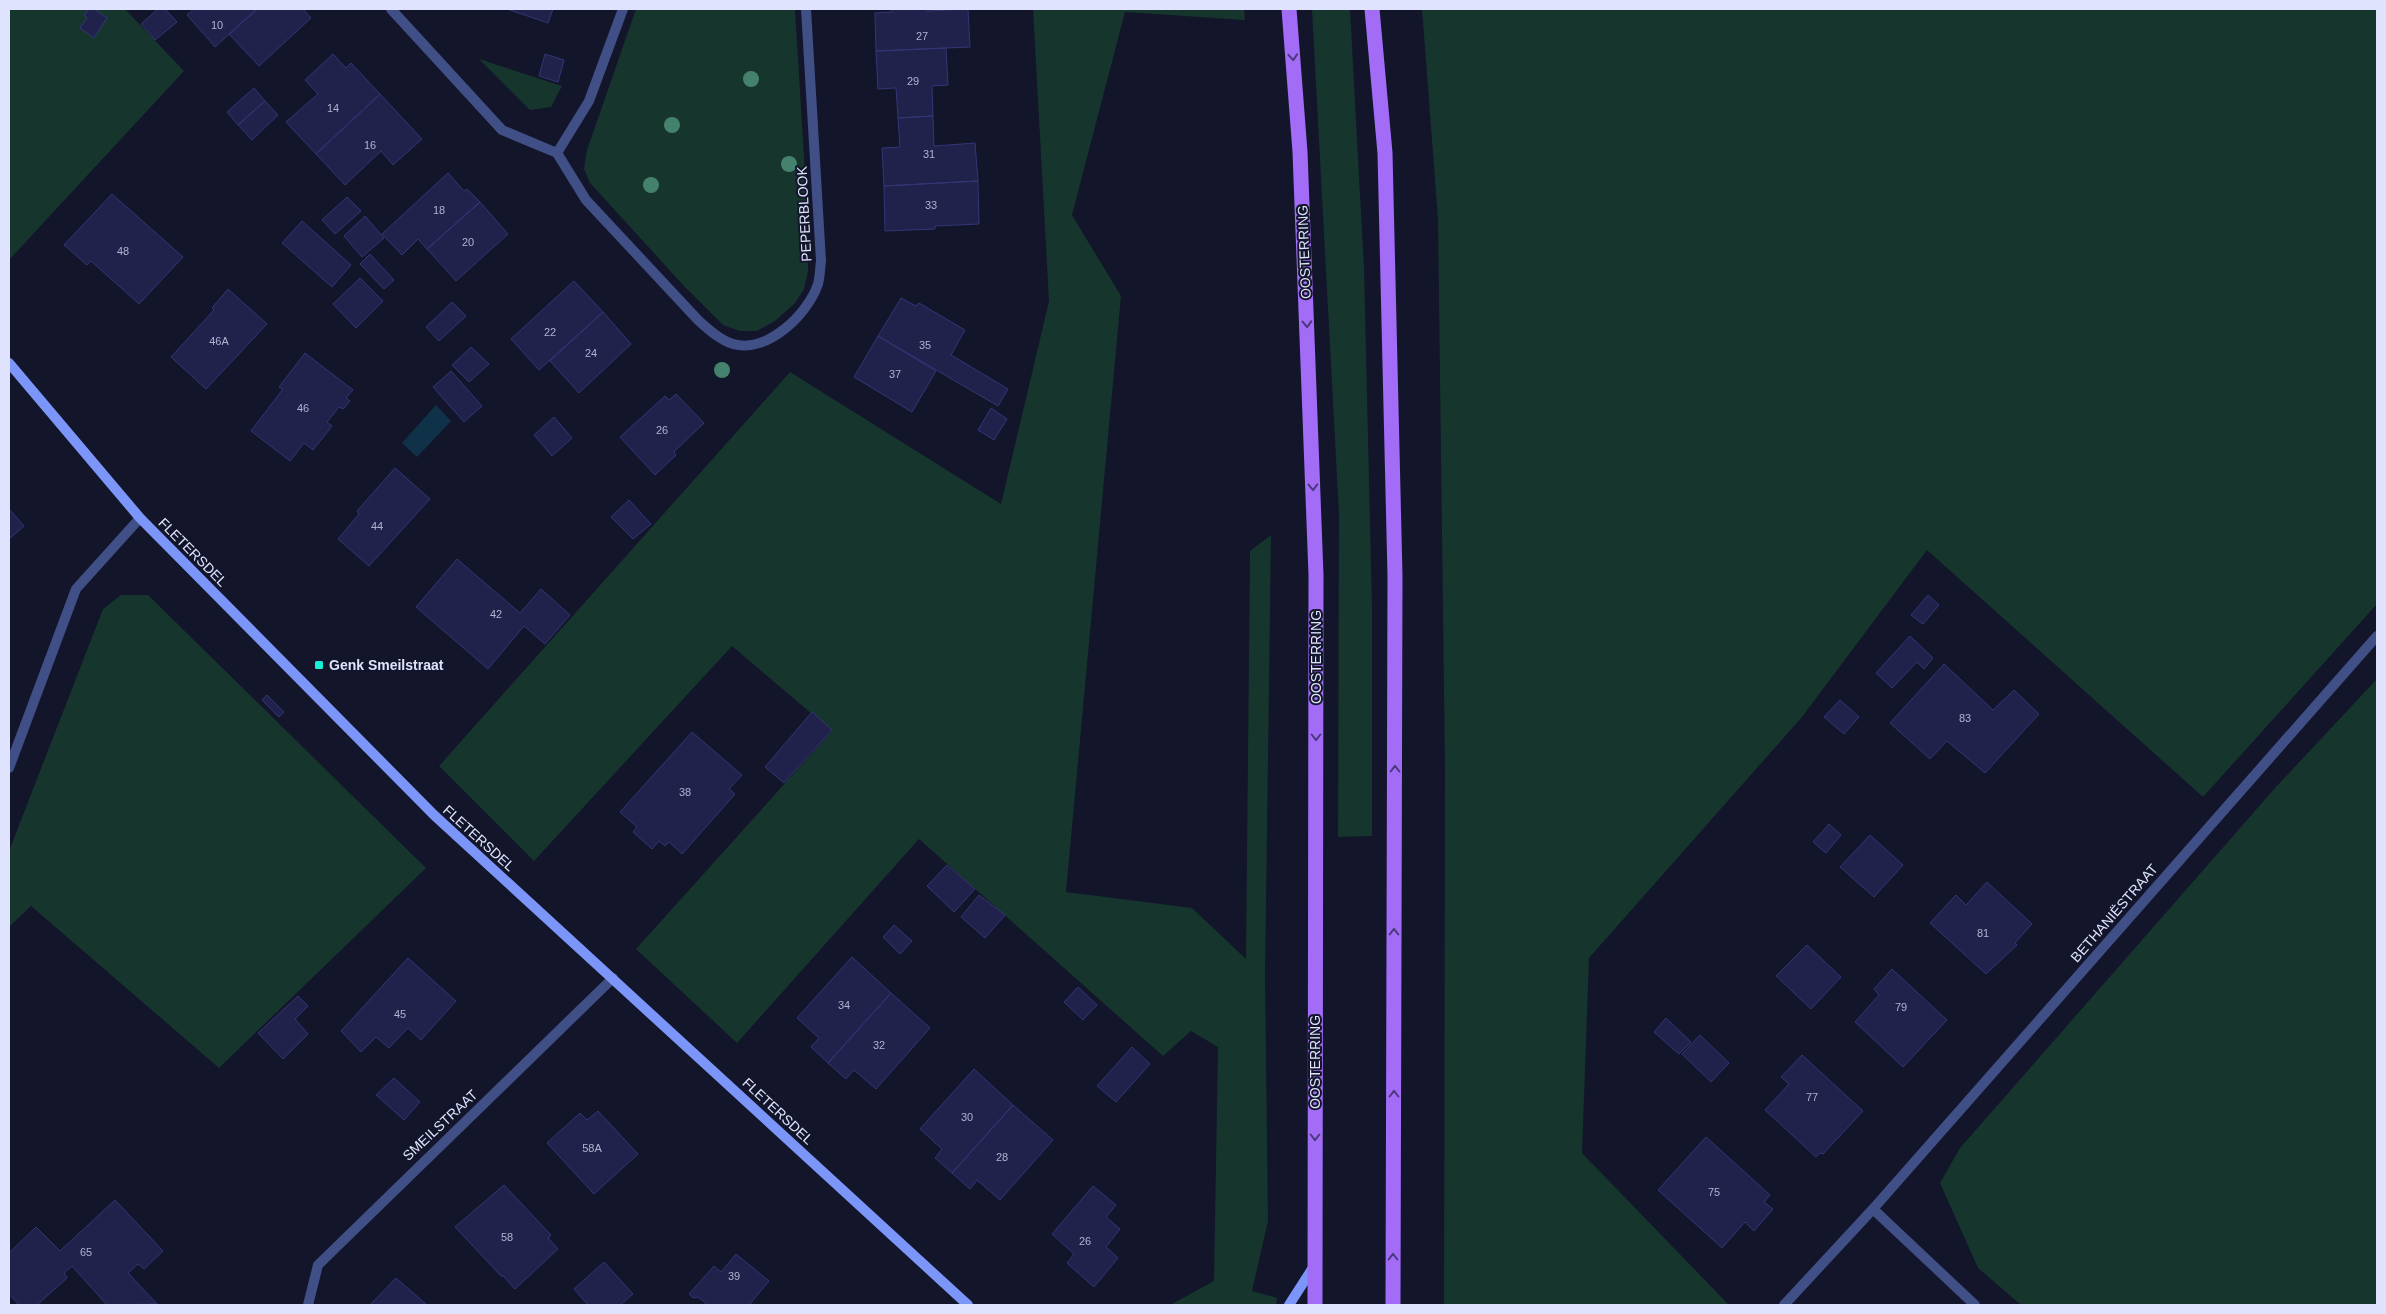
<svg xmlns="http://www.w3.org/2000/svg" width="2386" height="1314" font-family="Helvetica,sans-serif">
<style>
.green{fill:#16352c}
.water{fill:#0f3249}
.building{fill:#20224b;stroke:#333676}
.lines{fill:none;stroke-linecap:round;stroke-linejoin:round}
.street{stroke:#414f87;stroke-width:10}
.secondary{stroke:#7b96f8;stroke-width:10}
.primary{stroke:#a26cf7;stroke-width:15}
.tree{fill:#44826e}
.oneway{stroke:#4c387d}
.poi-dot{fill:#16f2d3;stroke:#13152b;stroke-width:2}
.labels{text-anchor:middle;dominant-baseline:central;stroke-width:4;stroke-linejoin:round;paint-order:stroke}
.number-label{font-size:11px;fill:#afb3d0}
.street-label{font-size:14px;fill:#dfe3fd;stroke:#13152b}
.poi-label{font-size:14px;font-weight:bold;fill:#dfe3fd;stroke:#13152b;text-anchor:start}
</style>
<rect width="100%" height="100%" fill="#13152b"/>
<path class="green" d="M 9,9 L 125,9 L 184,71 L 9,260 Z
M 636,9 L 795,9 L 807,206 L 808,271 L 804,289 L 795,303 L 775,321 L 757,331 L 740,331 L 723,325 L 684,286 L 590,183 L 584,169 L 587,150 Z
M 1033,9 L 1244,9 L 1245,20 L 1125,12 L 1072,215 L 1121,296 L 1066,892 L 1192,908 L 1246,959 L 1250,551 L 1271,535 L 1265,977 L 1268,1221 L 1252,1291 L 1277,1298 L 1276,1305 L 1170,1305 L 1214,1281 L 1218,1047 L 1191,1031 L 1163,1056 L 919,839 L 737,1043 L 636,949 L 832,731 L 732,646 L 534,861 L 439,766 L 790,372 L 1001,504 L 1049,301 Z
M 1312,9 L 1350,9 L 1364,268 L 1372,607 L 1372,836 L 1338,837 L 1339,514 Z
M 1422,9 L 2377,9 L 2377,604 L 2203,797 L 1927,550 L 1802,717 L 1589,958 L 1582,1153 L 1729,1305 L 1444,1305 L 1445,770 L 1438,219 Z
M 479,59 L 562,86 L 551,107 L 530,110 Z
M 121,595 L 148,595 L 426,868 L 219,1068 L 31,906 L 9,927 L 9,851 L 103,609 Z
M 2377,679 L 2377,1305 L 2021,1305 L 1978,1268 L 1940,1183 L 1960,1148 L 2275,788 Z"/>
<path class="water" d="M 436,405 L 451,421 L 417,457 L 402,443 Z"/>
<path class="building" d="M 89,9 L 94,9 L 107,18 L 94,38 L 80,28 L 87,18 L 84,15 Z
M 158,9 L 165,9 L 177,22 L 155,40 L 141,24 Z
M 194,9 L 257,9 L 215,47 L 187,15 Z
M 257,9 L 303,9 L 311,18 L 259,66 L 229,34 Z
M 507,9 L 553,9 L 548,23 Z
M 892,9 L 926,9 L 927,11 L 968,9 L 970,47 L 876,51 L 875,13 L 892,12 Z
M 946,48 L 948,85 L 932,86 L 933,116 L 898,118 L 896,88 L 878,89 L 876,51 Z
M 333,54 L 346,68 L 351,63 L 380,94 L 316,154 L 286,122 L 318,94 L 305,80 Z
M 545,54 L 564,60 L 558,82 L 539,76 Z
M 254,88 L 265,101 L 238,125 L 227,112 Z
M 380,94 L 422,139 L 393,165 L 381,151 L 345,185 L 316,154 Z
M 265,101 L 278,115 L 252,140 L 238,125 Z
M 933,116 L 934,146 L 975,143 L 978,181 L 884,186 L 882,148 L 900,147 L 898,118 Z
M 448,173 L 464,191 L 467,189 L 480,202 L 427,249 L 418,239 L 402,255 L 382,234 Z
M 978,181 L 979,224 L 935,226 L 935,229 L 885,231 L 884,186 Z
M 112,194 L 183,257 L 139,304 L 91,261 L 87,265 L 64,245 Z
M 347,197 L 361,211 L 335,234 L 322,220 Z
M 480,202 L 508,234 L 456,281 L 427,249 Z
M 365,216 L 384,238 L 362,257 L 344,236 Z
M 302,221 L 351,265 L 332,287 L 282,243 Z
M 370,254 L 394,280 L 384,289 L 360,264 Z
M 360,278 L 383,301 L 356,328 L 333,304 Z
M 574,281 L 603,312 L 539,370 L 511,339 Z
M 228,289 L 267,324 L 206,389 L 171,357 L 214,310 L 212,308 Z
M 901,298 L 916,306 L 919,303 L 965,330 L 951,355 L 1008,389 L 998,406 L 878,336 Z
M 452,302 L 466,316 L 439,341 L 426,327 Z
M 603,312 L 631,344 L 579,393 L 550,361 Z
M 878,336 L 936,371 L 912,412 L 854,377 Z
M 471,347 L 489,364 L 469,382 L 452,365 Z
M 305,353 L 353,390 L 346,398 L 350,401 L 343,409 L 339,407 L 327,422 L 332,426 L 313,450 L 304,443 L 290,461 L 251,431 L 283,389 L 279,387 Z
M 451,371 L 482,406 L 464,422 L 433,387 Z
M 676,394 L 704,423 L 674,452 L 676,455 L 655,475 L 620,437 L 665,396 L 669,400 Z
M 991,408 L 1007,419 L 994,440 L 978,430 Z
M 554,417 L 572,438 L 552,456 L 534,435 Z
M 395,468 L 430,499 L 369,566 L 338,539 L 359,514 L 357,511 Z
M 629,500 L 651,524 L 633,539 L 611,517 Z
M 9,509 L 24,526 L 9,539 Z
M 457,559 L 520,613 L 541,589 L 570,615 L 545,644 L 524,626 L 488,669 L 416,607 Z
M 1928,595 L 1939,605 L 1923,624 L 1911,615 Z
M 1910,636 L 1933,658 L 1924,669 L 1917,662 L 1892,688 L 1876,673 Z
M 1944,664 L 1993,710 L 2014,690 L 2039,714 L 1985,773 L 1947,741 L 1930,759 L 1890,723 Z
M 267,695 L 284,712 L 279,717 L 262,700 Z
M 1840,700 L 1859,717 L 1844,734 L 1824,717 Z
M 812,712 L 832,730 L 784,783 L 765,767 Z
M 692,732 L 742,775 L 729,789 L 735,794 L 682,854 L 669,842 L 665,846 L 659,841 L 652,849 L 633,832 L 637,827 L 620,812 Z
M 1829,824 L 1841,835 L 1826,853 L 1813,842 Z
M 1870,835 L 1903,865 L 1874,897 L 1840,867 Z
M 947,865 L 975,889 L 954,912 L 927,886 Z
M 1987,882 L 2032,924 L 2015,943 L 2017,945 L 1986,974 L 1930,923 L 1956,895 L 1966,905 Z
M 979,895 L 1005,915 L 985,938 L 961,917 Z
M 894,925 L 912,941 L 900,954 L 883,937 Z
M 1807,945 L 1841,977 L 1811,1009 L 1776,976 Z
M 852,957 L 891,993 L 828,1063 L 811,1047 L 819,1038 L 797,1018 Z
M 408,958 L 456,1001 L 421,1040 L 408,1028 L 389,1048 L 376,1037 L 361,1052 L 341,1031 Z
M 1892,969 L 1947,1020 L 1903,1067 L 1855,1022 L 1879,995 L 1874,989 Z
M 1078,987 L 1097,1005 L 1083,1020 L 1064,1002 Z
M 891,993 L 930,1028 L 876,1089 L 854,1070 L 846,1079 L 828,1063 Z
M 298,996 L 308,1006 L 295,1019 L 308,1034 L 283,1059 L 258,1033 Z
M 1666,1018 L 1691,1042 L 1679,1054 L 1654,1032 Z
M 1700,1035 L 1729,1063 L 1711,1082 L 1682,1054 Z
M 1132,1047 L 1150,1064 L 1116,1102 L 1097,1086 Z
M 1802,1055 L 1863,1111 L 1823,1154 L 1820,1153 L 1816,1157 L 1765,1110 L 1789,1084 L 1781,1077 Z
M 974,1069 L 1013,1105 L 952,1173 L 935,1158 L 942,1149 L 920,1129 Z
M 394,1078 L 420,1102 L 404,1120 L 376,1095 Z
M 1013,1105 L 1053,1140 L 1000,1200 L 977,1180 L 970,1189 L 952,1173 Z
M 598,1111 L 638,1154 L 594,1194 L 547,1143 L 580,1113 L 587,1120 Z
M 1706,1137 L 1770,1195 L 1764,1202 L 1773,1209 L 1754,1231 L 1745,1222 L 1722,1248 L 1658,1190 Z
M 504,1185 L 551,1235 L 548,1238 L 558,1249 L 515,1289 L 503,1276 L 501,1276 L 455,1227 Z
M 1093,1186 L 1116,1205 L 1106,1217 L 1120,1229 L 1106,1247 L 1118,1258 L 1094,1287 L 1067,1263 L 1074,1254 L 1052,1234 Z
M 115,1200 L 163,1251 L 144,1269 L 138,1264 L 128,1273 L 157,1304 L 107,1305 L 72,1266 L 64,1273 L 67,1278 L 37,1305 L 19,1305 L 9,1294 L 9,1253 L 36,1227 L 60,1251 Z
M 736,1254 L 769,1281 L 749,1305 L 708,1305 L 698,1297 L 693,1298 L 689,1294 L 714,1266 L 721,1272 Z
M 604,1262 L 633,1294 L 620,1305 L 588,1305 L 574,1289 Z
M 396,1278 L 427,1305 L 370,1305 Z"/>
<g class="lines">
<path class="street" d="M 391,9 L 502,130 L 557,153 L 586,200 L 698,320 C 708,329 720,340 733,344 C 767,354 808,314 818,284 C 820,277 820,268 821,261 L 806,9
M 557,153 L 589,101 L 623,9
M 9,768 L 76,589 L 140,518
M 1873,1209 L 1975,1305
M 308,1305 L 318,1265 L 613,978
M 1784,1305 L 1873,1209 L 2377,636"/>
<path class="secondary" d="M 9,363 L 140,518 L 434,815 L 968,1305
M 1289,1305 L 1314,1266"/>
<path class="primary" d="M 1289,9 L 1300,152 L 1316,575 L 1315,1305
M 1372,9 L 1385,153 L 1395,576 L 1393,1305"/>
</g>
<g class="tree">
<circle cx="751" cy="79" r="8"/>
<circle cx="672" cy="125" r="8"/>
<circle cx="789" cy="164" r="8"/>
<circle cx="651" cy="185" r="8"/>
<circle cx="722" cy="370" r="8"/>
</g>
<defs><path id="oneway-chevron" d="M-2-3.5L2.5 0L-2 3.5" fill="none" stroke-width="1.6" stroke-linecap="round" stroke-linejoin="round" transform="scale(1.25)"/></defs>
<g class="oneway">
<use href="#oneway-chevron" transform="translate(1293 57) rotate(86)"/>
<use href="#oneway-chevron" transform="translate(1307 324) rotate(88)"/>
<use href="#oneway-chevron" transform="translate(1313 487) rotate(88)"/>
<use href="#oneway-chevron" transform="translate(1316 737) rotate(90)"/>
<use href="#oneway-chevron" transform="translate(1395 769) rotate(-90)"/>
<use href="#oneway-chevron" transform="translate(1394 932) rotate(-90)"/>
<use href="#oneway-chevron" transform="translate(1394 1094) rotate(-90)"/>
<use href="#oneway-chevron" transform="translate(1315 1137) rotate(90)"/>
<use href="#oneway-chevron" transform="translate(1393 1257) rotate(-90)"/>
</g>
<rect class="poi-dot" x="314" y="660" width="10" height="10" rx="2.5"/>
<g class="labels">
<g class="number-label">
<text x="217" y="25">10</text>
<text x="922" y="36">27</text>
<text x="913" y="81">29</text>
<text x="333" y="108">14</text>
<text x="370" y="145">16</text>
<text x="929" y="154">31</text>
<text x="931" y="205">33</text>
<text x="439" y="210">18</text>
<text x="468" y="242">20</text>
<text x="123" y="251">48</text>
<text x="550" y="332">22</text>
<text x="219" y="341">46A</text>
<text x="925" y="345">35</text>
<text x="591" y="353">24</text>
<text x="895" y="374">37</text>
<text x="303" y="408">46</text>
<text x="662" y="430">26</text>
<text x="377" y="526">44</text>
<text x="496" y="614">42</text>
<text x="1965" y="718">83</text>
<text x="685" y="792">38</text>
<text x="1983" y="933">81</text>
<text x="844" y="1005">34</text>
<text x="1901" y="1007">79</text>
<text x="400" y="1014">45</text>
<text x="879" y="1045">32</text>
<text x="1812" y="1097">77</text>
<text x="967" y="1117">30</text>
<text x="592" y="1148">58A</text>
<text x="1002" y="1157">28</text>
<text x="1714" y="1192">75</text>
<text x="507" y="1237">58</text>
<text x="1085" y="1241">26</text>
<text x="86" y="1252">65</text>
<text x="734" y="1276">39</text>
</g>
<g class="street-label">
<text transform="translate(804 214) rotate(-93)">PEPERBLOOK</text>
<text transform="translate(1304 252) rotate(-92)">OOSTERRING</text>
<text transform="translate(193 552) rotate(45)">FLETERSDEL</text>
<text transform="translate(1316 657) rotate(-90)">OOSTERRING</text>
<text transform="translate(479 838) rotate(42)">FLETERSDEL</text>
<text transform="translate(2114 913) rotate(-49)">BETHANIËSTRAAT</text>
<text transform="translate(1315 1062) rotate(-90)">OOSTERRING</text>
<text transform="translate(778 1111) rotate(43)">FLETERSDEL</text>
<text transform="translate(440 1125) rotate(-43)">SMEILSTRAAT</text>
</g>
<g class="poi-label">
<text x="329" y="665">Genk Smeilstraat</text>
</g>
</g>
<rect width="2386" height="1314" fill="none" stroke="#dfe3fd" stroke-width="20"/>
</svg>
